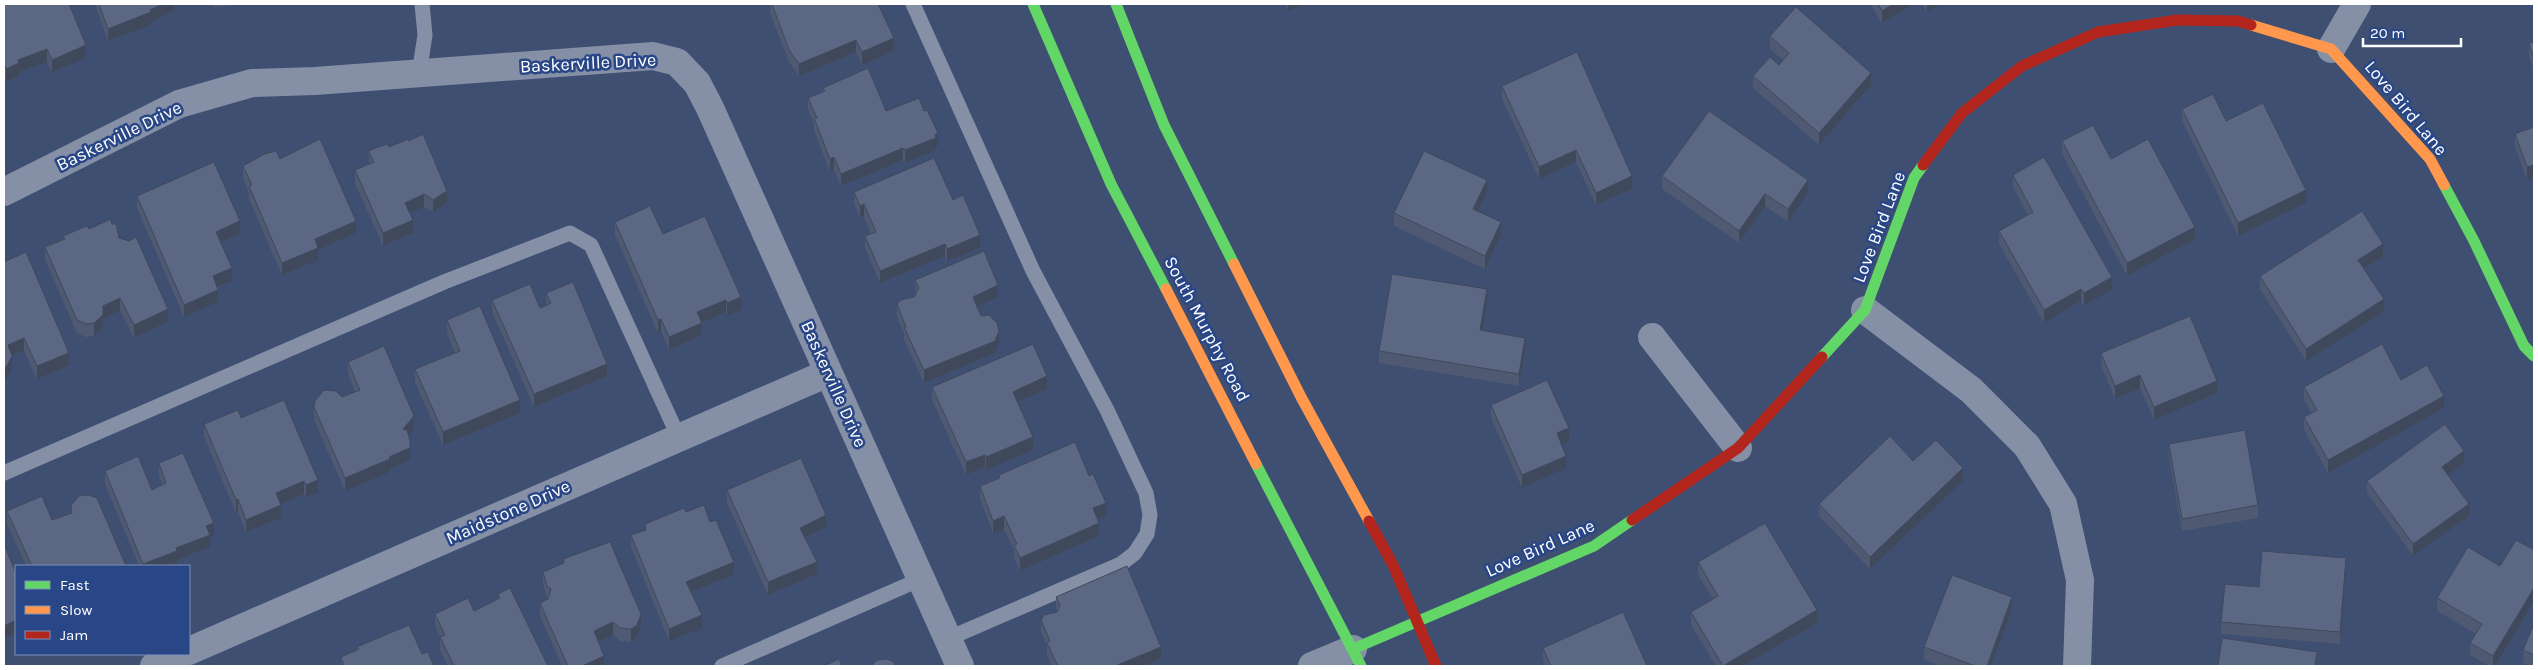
<svg xmlns="http://www.w3.org/2000/svg" width="2538" height="670" font-family="Karla,sans-serif">
<style>
.lines{fill:none;stroke-linecap:round;stroke-linejoin:round}
.lane{stroke:#8590a7;stroke-width:15}
.street{stroke:#8590a7;stroke-width:28}
.fast{stroke:#63d668;stroke-width:11}
.slow{stroke:#ff974d;stroke-width:11}
.jam{stroke:#b3261e;stroke-width:11}
.wall{fill:#4f5971}
.shaded-wall{fill:#40495c}
.building{fill:#5c6883;stroke:#40495c}
.labels{text-anchor:middle;dominant-baseline:central;stroke-width:5;stroke-linejoin:round;paint-order:stroke}
.street-label{font-size:18px;fill:#fff;stroke:#294787}
</style>
<rect width="100%" height="100%" fill="#3f4f71"/>
<g class="lines">
<path class="lane" d="M 913,4 L 1033,271 L 1107,410 L 1146,493 L 1150,515 L 1147,534 L 1135,553 L 1121,564 L 947,639
M 419,74 L 425,35 L 422,4
M 4,473 L 444,282 L 570,233 L 591,245 L 679,438
M 722,666 L 921,579"/>
<path class="street" d="M 2331,49 L 2357,4
M 4,192 L 179,104 L 252,83 L 315,81 L 653,56 L 677,62 L 697,83 L 710,108 L 960,666
M 1865,310 L 1971,390 L 2027,446 L 2063,504 L 2080,580 L 2077,666
M 1652,337 L 1738,448
M 189,651 L 828,373
M 154,666 L 182,654
M 1312,666 L 1353,649"/>
<path class="fast" d="M 1033,4 L 1111,184 L 1166,289
M 1116,4 L 1164,125 L 1234,264
M 2444,185 L 2474,241 L 2524,346 L 2534,356
M 1822,357 L 1865,310 L 1914,178 L 1923,165
M 1256,464 L 1361,666
M 1353,649 L 1594,546 L 1632,520"/>
<path class="slow" d="M 2251,25 L 2331,49 L 2430,159 L 2444,185
M 1234,264 L 1301,397 L 1369,521
M 1166,289 L 1256,464"/>
<path class="jam" d="M 1923,165 L 1962,113 L 2022,66 L 2098,32 L 2177,20 L 2238,21 L 2251,25
M 1632,520 L 1738,448 L 1822,357
M 1369,521 L 1393,565 L 1436,666"/>
</g>
<path class="wall" d="M 4,4 L 86,58 L 52,72 L 47,62 L 19,72 L 19,76 L 6,81 L 4,75 Z
M 95,4 L 174,4 L 174,11 L 151,22 L 151,25 L 108,41 Z
M 213,4 L 248,4 L 214,7 Z
M 770,4 L 878,4 L 894,51 L 862,65 L 856,52 L 799,76 L 789,62 L 770,13 Z
M 1285,4 L 1305,4 L 1288,11 Z
M 1870,4 L 1914,4 L 1882,23 Z
M 1922,4 L 1941,4 L 1927,12 Z
M 1770,36 L 1871,85 L 1819,145 L 1753,88 L 1753,76 L 1779,65 L 1783,60 L 1770,49 Z
M 2534,42 L 2534,71 L 2529,56 L 2529,43 Z
M 1502,86 L 1632,189 L 1596,205 L 1576,162 L 1539,179 L 1502,99 Z
M 823,88 L 886,111 L 938,146 L 936,147 L 936,150 L 905,163 L 903,160 L 841,186 L 834,170 L 830,171 L 814,131 L 814,123 L 808,110 L 808,98 L 823,91 Z
M 2182,109 L 2226,121 L 2306,203 L 2238,236 L 2182,121 Z
M 2534,127 L 2527,180 L 2515,147 L 2515,134 Z
M 2062,141 L 2111,159 L 2195,239 L 2127,276 L 2062,154 Z
M 389,147 L 447,203 L 433,212 L 424,207 L 410,213 L 413,233 L 383,246 L 355,183 L 355,170 L 369,164 L 368,151 Z
M 280,159 L 356,233 L 318,250 L 318,260 L 282,275 L 249,199 L 249,193 L 243,178 L 243,166 Z
M 2013,175 L 2112,289 L 2084,306 L 2081,301 L 2044,323 L 1999,244 L 1999,231 L 2028,215 L 2013,187 Z
M 1662,176 L 1808,193 L 1788,222 L 1765,206 L 1739,243 L 1662,189 Z
M 854,192 L 953,200 L 980,248 L 947,261 L 945,256 L 880,283 L 865,248 L 865,236 L 871,234 L 864,217 L 860,218 L 854,204 Z
M 1487,193 L 1478,212 L 1501,235 L 1485,269 L 1394,226 L 1394,213 Z
M 137,196 L 240,233 L 220,242 L 232,281 L 217,287 L 218,302 L 184,317 L 137,208 Z
M 615,222 L 663,234 L 741,310 L 727,316 L 726,312 L 702,323 L 702,335 L 669,350 L 661,331 L 658,333 L 615,235 Z
M 112,224 L 119,238 L 168,322 L 134,338 L 120,311 L 103,318 L 103,328 L 94,336 L 86,337 L 77,333 L 45,260 L 45,247 L 63,240 L 63,236 Z
M 2383,257 L 2364,269 L 2384,312 L 2306,361 L 2260,289 L 2260,276 Z
M 4,262 L 69,365 L 37,379 L 24,351 L 12,356 L 12,369 L 7,378 Z
M 915,280 L 998,297 L 977,307 L 981,316 L 999,344 L 995,353 L 924,383 L 904,340 L 904,334 L 897,317 L 897,304 L 914,297 L 916,294 Z
M 546,293 L 607,376 L 534,407 L 492,312 L 492,300 L 540,308 L 546,305 Z
M 1487,302 L 1482,331 L 1525,350 L 1519,386 L 1379,363 L 1379,351 Z
M 447,320 L 520,413 L 443,445 L 415,382 L 415,369 L 455,353 L 447,333 Z
M 2101,353 L 2217,393 L 2154,420 L 2140,388 L 2115,399 L 2101,365 Z
M 348,362 L 414,429 L 408,435 L 410,460 L 390,469 L 390,472 L 345,491 L 314,420 L 314,407 L 342,397 L 355,392 L 348,374 Z
M 2401,380 L 2444,408 L 2328,473 L 2304,430 L 2304,417 L 2312,413 L 2304,400 L 2304,387 Z
M 932,387 L 1047,389 L 1018,402 L 1033,450 L 986,470 L 985,467 L 966,475 L 932,400 Z
M 1491,405 L 1569,441 L 1561,444 L 1566,468 L 1522,488 L 1491,418 Z
M 241,418 L 318,493 L 306,497 L 304,494 L 280,504 L 281,518 L 246,532 L 238,512 L 236,513 L 204,437 L 204,424 Z
M 2169,444 L 2258,505 L 2258,518 L 2182,531 L 2169,456 Z
M 1913,461 L 1963,481 L 1870,569 L 1819,516 L 1819,504 Z
M 159,463 L 214,536 L 210,537 L 210,547 L 177,560 L 177,564 L 170,566 L 139,566 L 105,484 L 105,471 L 152,490 L 162,485 L 159,476 Z
M 2464,463 L 2448,475 L 2469,516 L 2413,556 L 2367,493 L 2367,481 Z
M 999,475 L 1106,516 L 1097,519 L 1099,536 L 1020,571 L 1014,557 L 1014,550 L 1004,529 L 993,534 L 980,498 L 980,486 L 999,478 Z
M 727,490 L 826,527 L 805,538 L 817,574 L 768,595 L 727,503 Z
M 71,505 L 126,566 L 26,566 L 7,524 L 7,511 L 52,520 L 71,513 Z
M 686,512 L 710,522 L 734,575 L 692,592 L 702,628 L 669,641 L 631,547 L 631,535 L 645,530 L 645,524 Z
M 563,559 L 641,627 L 637,637 L 631,642 L 620,641 L 613,635 L 598,642 L 604,666 L 562,666 L 540,616 L 540,603 L 548,599 L 547,598 L 543,584 L 543,572 L 563,564 Z
M 1698,562 L 1817,623 L 1743,666 L 1716,666 L 1691,625 L 1691,612 L 1713,599 L 1698,575 Z
M 2500,566 L 2495,666 L 2489,666 L 2470,655 L 2470,643 L 2476,634 L 2437,611 L 2437,598 Z
M 2346,571 L 2340,644 L 2221,634 L 2221,622 L 2259,587 Z
M 498,594 L 548,666 L 448,666 L 440,650 L 440,637 L 435,626 L 435,614 L 474,611 L 498,599 Z
M 1056,597 L 1161,659 L 1144,666 L 1052,666 L 1047,656 L 1047,646 L 1041,632 L 1041,620 L 1057,612 L 1056,609 Z
M 2012,610 L 1991,666 L 1942,666 L 1924,660 L 1924,647 Z
M 2534,624 L 2534,666 L 2532,666 L 2523,663 L 2523,650 Z
M 357,647 L 422,654 L 434,666 L 341,666 L 341,657 L 357,650 Z
M 1543,648 L 1647,666 L 1545,666 L 1543,660 Z"/>
<path class="shaded-wall" d="M 163,4 L 174,4 L 174,11 L 151,22 L 151,25 L 108,41 L 108,29 Z
M 1288,4 L 1305,4 L 1288,11 Z
M 1893,4 L 1914,4 L 1882,23 L 1882,11 Z
M 1927,4 L 1941,4 L 1927,12 Z
M 894,38 L 894,51 L 862,65 L 862,52 Z
M 856,40 L 856,52 L 799,76 L 799,64 Z
M 86,45 L 86,58 L 52,72 L 52,60 Z
M 47,49 L 47,62 L 19,72 L 19,76 L 6,81 L 6,69 L 18,60 Z
M 1871,73 L 1871,85 L 1819,145 L 1819,133 Z
M 938,133 L 938,146 L 936,147 L 936,150 L 905,163 L 905,150 Z
M 903,148 L 903,160 L 841,186 L 841,174 Z
M 1576,150 L 1576,162 L 1539,179 L 1539,167 Z
M 834,157 L 834,170 L 830,171 L 830,159 Z
M 2534,165 L 2534,177 L 2527,180 L 2527,167 Z
M 1632,176 L 1632,189 L 1596,205 L 1596,193 Z
M 1487,180 L 1487,193 L 1473,222 L 1473,209 Z
M 1808,180 L 1808,193 L 1788,222 L 1788,209 Z
M 2306,190 L 2306,203 L 2238,236 L 2238,223 Z
M 447,191 L 447,203 L 433,212 L 433,200 Z
M 424,194 L 424,207 L 405,215 L 405,203 Z
M 1765,194 L 1765,206 L 1739,243 L 1739,231 Z
M 864,204 L 864,217 L 860,218 L 860,206 Z
M 413,220 L 413,233 L 383,246 L 383,233 Z
M 240,221 L 240,233 L 216,245 L 216,232 Z
M 356,221 L 356,233 L 318,250 L 318,260 L 282,275 L 282,263 L 315,239 Z
M 1501,222 L 1501,235 L 1485,269 L 1485,256 Z
M 2195,227 L 2195,239 L 2127,276 L 2127,263 Z
M 980,235 L 980,248 L 947,261 L 947,249 Z
M 945,244 L 945,256 L 880,283 L 880,271 Z
M 2383,244 L 2383,257 L 2358,272 L 2358,260 Z
M 232,268 L 232,281 L 213,288 L 213,276 Z
M 2112,277 L 2112,289 L 2084,306 L 2084,293 Z
M 998,285 L 998,297 L 973,309 L 973,297 Z
M 1487,289 L 1487,302 L 1480,343 L 1480,330 Z
M 2081,289 L 2081,301 L 2044,323 L 2044,310 Z
M 218,290 L 218,302 L 184,317 L 184,305 Z
M 741,297 L 741,310 L 727,316 L 727,303 Z
M 120,298 L 120,311 L 103,318 L 103,328 L 94,336 L 94,323 L 103,306 Z
M 2384,299 L 2384,312 L 2306,361 L 2306,349 Z
M 726,300 L 726,312 L 702,323 L 702,335 L 669,350 L 669,337 L 697,312 Z
M 168,309 L 168,322 L 134,338 L 134,325 Z
M 661,319 L 661,331 L 658,333 L 658,320 Z
M 999,331 L 999,344 L 995,353 L 924,383 L 924,370 Z
M 24,338 L 24,351 L 8,357 L 8,345 Z
M 1525,338 L 1525,350 L 1519,386 L 1519,374 Z
M 69,353 L 69,365 L 37,379 L 37,366 Z
M 12,356 L 12,369 L 7,378 L 4,379 L 4,367 Z
M 607,364 L 607,376 L 534,407 L 534,394 Z
M 2140,375 L 2140,388 L 2115,399 L 2115,386 Z
M 1047,376 L 1047,389 L 1013,404 L 1013,392 Z
M 2217,381 L 2217,393 L 2154,420 L 2154,407 Z
M 2444,396 L 2444,408 L 2328,473 L 2328,460 Z
M 520,400 L 520,413 L 443,445 L 443,432 Z
M 414,416 L 414,429 L 403,442 L 403,429 Z
M 1569,428 L 1569,441 L 1557,446 L 1557,433 Z
M 1033,437 L 1033,450 L 986,470 L 986,457 Z
M 410,441 L 410,460 L 390,469 L 390,472 L 345,491 L 345,478 L 389,457 Z
M 2464,451 L 2464,463 L 2442,480 L 2442,467 Z
M 985,455 L 985,467 L 966,475 L 966,462 Z
M 1566,456 L 1566,468 L 1522,488 L 1522,475 Z
M 1963,468 L 1963,481 L 1870,569 L 1870,557 Z
M 318,480 L 318,493 L 306,497 L 306,485 Z
M 304,481 L 304,494 L 276,506 L 276,493 Z
M 238,499 L 238,512 L 236,513 L 236,500 Z
M 1106,503 L 1106,516 L 1093,521 L 1093,508 Z
M 2469,504 L 2469,516 L 2413,556 L 2413,544 Z
M 281,505 L 281,518 L 246,532 L 246,520 Z
M 826,515 L 826,527 L 800,540 L 800,528 Z
M 1004,516 L 1004,529 L 993,534 L 993,521 Z
M 214,523 L 214,536 L 210,537 L 210,547 L 177,560 L 177,564 L 170,566 L 143,566 L 143,564 L 176,548 L 206,526 Z
M 1099,523 L 1099,536 L 1020,571 L 1020,558 Z
M 2346,558 L 2346,571 L 2340,644 L 2340,632 Z
M 734,562 L 734,575 L 686,594 L 686,582 Z
M 817,562 L 817,574 L 768,595 L 768,582 Z
M 2534,588 L 2534,601 L 2495,666 L 2493,666 L 2493,656 Z
M 2012,597 L 2012,610 L 1991,666 L 1987,666 Z
M 1817,610 L 1817,623 L 1743,666 L 1723,666 Z
M 641,614 L 641,627 L 637,637 L 631,642 L 631,629 Z
M 702,615 L 702,628 L 669,641 L 669,629 Z
M 16,620 L 16,633 L 4,638 L 4,626 Z
M 613,622 L 613,635 L 594,644 L 594,631 Z
M 1161,647 L 1161,659 L 1144,666 L 1115,666 Z
M 604,656 L 604,666 L 582,666 Z"/>
<path class="building" d="M 4,4 L 69,4 L 86,45 L 52,60 L 47,49 L 18,60 L 19,63 L 6,69 L 4,63 Z
M 99,4 L 163,4 L 150,10 L 151,12 L 108,29 Z
M 772,4 L 878,4 L 894,38 L 862,52 L 856,40 L 799,64 L 789,50 Z
M 1878,4 L 1893,4 L 1882,11 Z
M 1796,7 L 1871,73 L 1819,133 L 1753,76 L 1770,57 L 1779,65 L 1789,53 L 1770,36 Z
M 2534,42 L 2534,58 L 2529,43 Z
M 1577,52 L 1632,176 L 1596,193 L 1576,150 L 1539,167 L 1502,86 Z
M 868,68 L 886,111 L 919,98 L 924,111 L 927,110 L 938,133 L 935,135 L 936,138 L 905,150 L 903,148 L 841,174 L 834,157 L 830,159 L 814,118 L 817,118 L 808,98 L 825,91 L 823,88 Z
M 2213,94 L 2226,121 L 2263,103 L 2306,190 L 2238,223 L 2182,109 Z
M 1709,111 L 1808,180 L 1788,209 L 1765,194 L 1739,231 L 1662,176 Z
M 2093,125 L 2111,159 L 2148,139 L 2195,227 L 2127,263 L 2062,141 Z
M 2534,127 L 2534,165 L 2527,167 L 2515,134 Z
M 423,134 L 447,191 L 433,200 L 424,194 L 405,203 L 413,220 L 383,233 L 355,170 L 374,162 L 368,151 L 387,144 L 389,147 L 408,139 L 409,141 Z
M 320,139 L 356,221 L 315,239 L 318,248 L 282,263 L 249,186 L 252,185 L 243,166 L 264,154 L 276,151 L 280,159 Z
M 1424,151 L 1487,180 L 1473,209 L 1501,222 L 1485,256 L 1394,213 Z
M 2044,157 L 2112,277 L 2084,293 L 2081,289 L 2044,310 L 1999,231 L 2033,212 L 2013,175 Z
M 934,158 L 953,200 L 963,195 L 980,235 L 947,249 L 945,244 L 880,271 L 865,236 L 876,232 L 864,204 L 860,206 L 854,192 Z
M 214,162 L 240,221 L 216,232 L 232,268 L 213,276 L 218,290 L 184,305 L 137,196 Z
M 650,206 L 663,234 L 705,216 L 741,297 L 727,303 L 726,300 L 697,312 L 702,323 L 669,337 L 661,319 L 658,320 L 615,222 Z
M 2362,211 L 2383,244 L 2358,260 L 2384,299 L 2306,349 L 2260,276 Z
M 111,219 L 112,224 L 116,224 L 119,238 L 129,241 L 136,237 L 168,309 L 134,325 L 120,298 L 103,306 L 103,315 L 94,323 L 86,324 L 77,320 L 45,247 L 65,239 L 63,236 L 87,226 L 89,229 Z
M 984,251 L 998,285 L 973,297 L 981,316 L 989,315 L 997,323 L 999,331 L 995,341 L 924,370 L 904,327 L 906,327 L 897,304 L 901,300 L 914,297 L 919,288 L 915,280 Z
M 26,252 L 69,353 L 37,366 L 24,338 L 8,345 L 12,356 L 7,366 L 4,367 L 4,262 Z
M 1392,274 L 1487,289 L 1480,330 L 1525,338 L 1519,374 L 1379,351 Z
M 573,282 L 607,364 L 534,394 L 492,300 L 530,284 L 540,308 L 551,303 L 546,293 Z
M 480,306 L 520,400 L 443,432 L 415,369 L 460,351 L 447,320 Z
M 2190,316 L 2217,381 L 2154,407 L 2140,375 L 2115,386 L 2101,353 Z
M 1033,344 L 1047,376 L 1013,392 L 1033,437 L 986,457 L 985,455 L 966,462 L 932,387 Z
M 2382,344 L 2401,380 L 2427,365 L 2444,396 L 2328,460 L 2304,417 L 2317,410 L 2304,387 Z
M 384,346 L 414,416 L 403,429 L 407,430 L 410,441 L 410,448 L 389,457 L 390,459 L 345,478 L 314,407 L 315,401 L 324,390 L 336,391 L 342,397 L 360,390 L 348,362 Z
M 1547,380 L 1569,428 L 1557,433 L 1566,456 L 1522,475 L 1491,405 Z
M 284,400 L 318,480 L 306,485 L 304,481 L 276,493 L 281,505 L 246,520 L 238,499 L 236,500 L 204,424 L 238,410 L 241,418 Z
M 2445,424 L 2464,451 L 2442,467 L 2469,504 L 2413,544 L 2367,481 Z
M 2245,430 L 2258,505 L 2182,519 L 2169,444 Z
M 1890,436 L 1913,461 L 1936,440 L 1963,468 L 1870,557 L 1819,504 Z
M 1075,442 L 1089,476 L 1093,474 L 1106,503 L 1093,508 L 1099,523 L 1020,558 L 1014,545 L 1017,544 L 1004,516 L 993,521 L 980,486 L 1000,478 L 999,475 Z
M 183,453 L 214,523 L 206,526 L 210,535 L 176,548 L 177,551 L 143,564 L 105,471 L 138,456 L 152,490 L 166,483 L 159,463 Z
M 801,458 L 826,515 L 800,528 L 817,562 L 768,582 L 727,490 Z
M 88,495 L 97,498 L 126,566 L 32,566 L 7,511 L 42,496 L 52,520 L 72,513 L 71,505 L 79,496 Z
M 704,505 L 710,522 L 716,520 L 734,562 L 686,582 L 702,615 L 669,629 L 631,535 L 646,530 L 645,524 L 684,508 L 686,512 Z
M 1765,523 L 1817,610 L 1723,666 L 1691,612 L 1718,596 L 1698,562 Z
M 2516,540 L 2534,550 L 2534,588 L 2493,656 L 2470,643 L 2482,624 L 2437,598 L 2468,547 L 2500,566 Z
M 610,542 L 641,614 L 637,625 L 631,629 L 620,628 L 613,622 L 594,631 L 604,656 L 582,666 L 568,666 L 540,603 L 548,599 L 551,589 L 547,586 L 543,572 L 564,563 L 563,559 Z
M 4,544 L 16,574 L 16,620 L 4,626 Z
M 2262,551 L 2346,558 L 2340,632 L 2221,622 L 2225,584 L 2259,587 Z
M 1127,566 L 1161,647 L 1115,666 L 1058,666 L 1047,643 L 1050,641 L 1041,620 L 1044,615 L 1057,612 L 1060,605 L 1056,597 Z
M 1952,575 L 2012,597 L 1987,666 L 1975,666 L 1924,647 Z
M 510,588 L 548,666 L 454,666 L 440,637 L 445,635 L 435,614 L 468,598 L 474,611 L 500,598 L 498,594 Z
M 1623,612 L 1647,666 L 1551,666 L 1543,648 Z
M 2534,624 L 2534,655 L 2523,650 Z
M 409,625 L 422,654 L 428,652 L 434,666 L 344,666 L 341,657 L 359,649 L 357,647 Z
M 2222,638 L 2317,652 L 2315,666 L 2218,666 Z
M 839,659 L 842,666 L 824,666 Z
M 887,659 L 894,662 L 895,666 L 871,666 L 877,660 Z"/>
<g class="labels">
<g class="street-label">
<text transform="translate(588 63) rotate(-3)">Baskerville Drive</text>
<text transform="translate(2406 108) rotate(50)">Love Bird Lane</text>
<text transform="translate(119 136) rotate(-26)">Baskerville Drive</text>
<text transform="translate(1879 227) rotate(-69)">Love Bird Lane</text>
<text transform="translate(1207 329) rotate(62)">South Murphy Road</text>
<text transform="translate(834 384) rotate(66)">Baskerville Drive</text>
<text transform="translate(508 512) rotate(-24)">Maidstone Drive</text>
<text transform="translate(1540 548) rotate(-24)">Love Bird Lane</text>
</g>
</g>
<rect width="2538" height="670" fill="none" stroke="#ffffff" stroke-width="10"/>
<rect x="15" y="565" width="175" height="90" fill="#294787" stroke="#7f91b7"/>
<rect x="25" y="581" width="25" height="8" fill="#63d668" stroke="#7f91b7"/>
<text x="60" y="590" font-size="15" fill="#ffffff">Fast</text>
<rect x="25" y="606" width="25" height="8" fill="#ff974d" stroke="#7f91b7"/>
<text x="60" y="615" font-size="15" fill="#ffffff">Slow</text>
<rect x="25" y="631" width="25" height="8" fill="#b3261e" stroke="#7f91b7"/>
<text x="60" y="640" font-size="15" fill="#ffffff">Jam</text>
<path d="M2363 38v8h98v-8" fill="none" stroke="#ffffff" stroke-width="2.5"/>
<text x="2370" y="38" font-size="15" fill="#ffffff" stroke="#294787" stroke-width="4" paint-order="stroke">20 m</text>
</svg>
